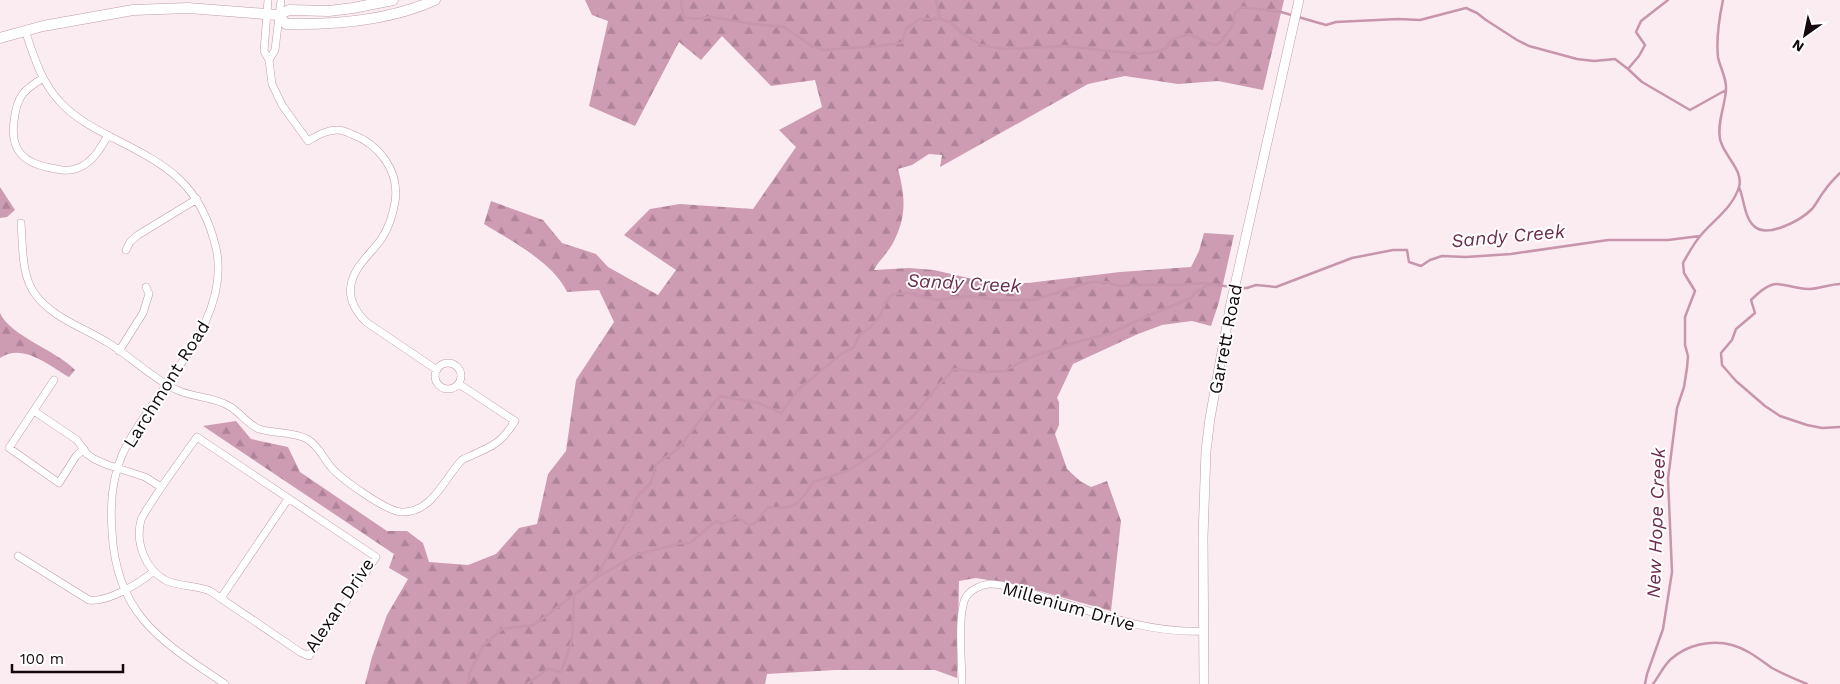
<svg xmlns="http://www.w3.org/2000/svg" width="1840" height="684" font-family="'Work Sans',sans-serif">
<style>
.forest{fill:url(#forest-firs)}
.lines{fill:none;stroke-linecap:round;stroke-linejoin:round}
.stream{stroke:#c795ac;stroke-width:2.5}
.minor-casing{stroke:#bf9bab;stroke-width:8}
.tertiary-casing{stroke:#bf9bab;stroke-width:10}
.secondary-casing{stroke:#bf9bab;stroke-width:11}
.minor{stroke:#fff;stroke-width:7}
.tertiary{stroke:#fff;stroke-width:9}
.secondary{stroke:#fff;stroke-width:10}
.labels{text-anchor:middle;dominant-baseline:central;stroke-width:4;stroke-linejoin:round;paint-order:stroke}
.street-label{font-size:18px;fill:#14080e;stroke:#fff}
.water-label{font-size:19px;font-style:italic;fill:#692c4c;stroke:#fff}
</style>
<defs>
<pattern id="forest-firs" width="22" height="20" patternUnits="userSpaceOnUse" patternTransform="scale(1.25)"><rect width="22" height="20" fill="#cd9bb2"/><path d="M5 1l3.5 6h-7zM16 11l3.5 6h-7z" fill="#af8498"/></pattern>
</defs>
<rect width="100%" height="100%" fill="#fbecf2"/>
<path class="forest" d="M 585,0 L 1284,0 L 1263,90 L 1218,81 L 1178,84 L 1125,76 L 1088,84 L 940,167 L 942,155 L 929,154 L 912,165 L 898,169 C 905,196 907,215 894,241 C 889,252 879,260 874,270 L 909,268 L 934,270 L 998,285 L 1028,283 L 1120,272 L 1191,267 L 1199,251 L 1204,233 L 1234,235 L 1219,302 L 1211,326 L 1192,321 L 1162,325 L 1138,334 L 1073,364 L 1057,398 L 1059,402 L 1059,425 L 1055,434 L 1067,469 L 1080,481 L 1091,487 L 1107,481 L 1121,521 L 1111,611 L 1018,585 L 976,578 L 959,581 L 957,678 L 935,670 L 835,670 L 767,674 L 765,684 L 365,684 L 372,657 L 387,615 L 408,579 L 389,568 L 394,554 L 203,426 L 236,421 L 251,439 L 288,447 L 300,472 L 387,531 L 407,531 L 423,543 L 429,562 L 468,565 L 496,554 L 519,528 L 537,524 L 548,474 L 566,451 L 576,380 L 614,322 L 599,290 L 567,292 C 553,262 511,241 484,224 L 491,201 L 543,220 L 562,243 L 596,254 L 608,267 L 658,295 L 676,270 L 624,235 L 650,209 L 680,204 L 753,209 L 796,147 L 779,130 L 822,107 L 815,80 L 771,86 L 722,36 L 701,60 L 679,42 L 635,126 L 589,106 L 608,21 L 592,15 Z
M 0,187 L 15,210 L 7,217 L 0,218 Z
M 0,313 C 10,336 56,350 75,370 L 69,377 C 50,366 22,342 0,358 Z"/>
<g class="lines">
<path class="stream" d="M 681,0 L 683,17 L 694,19 L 711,17 L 753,24 L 784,27 L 812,46 L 824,50 L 878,46 L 902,43 L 906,29 L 919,19 L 940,19 L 950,22 L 963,34 L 981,45 L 1004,49 L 1065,46 L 1137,54 L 1156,52 L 1166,48 L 1171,40 L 1189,34 L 1214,45 L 1220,43 L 1233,25 L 1235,13 L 1242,7 L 1281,12 L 1326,25 L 1336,22 L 1398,19 L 1420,20 L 1466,8 L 1477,13 L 1486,20 L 1517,40 L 1529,46 L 1577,59 L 1594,61 L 1615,59 L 1628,69
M 936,0 L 940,19
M 1668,0 L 1641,21 L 1636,32 L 1645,45 L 1639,56 L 1628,69 L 1642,82 L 1690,110 L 1726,90
M 1739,187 C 1744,198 1744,217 1754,226 C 1767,239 1801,220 1812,209 C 1817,203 1820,196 1825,190 C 1829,184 1835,178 1840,173
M 1840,284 C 1830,284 1819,289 1809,289 C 1779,288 1778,273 1751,300 L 1755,313 L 1736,329 L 1732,340 L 1721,353 L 1722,365 L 1736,381 L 1765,406 L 1780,416 L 1807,425 L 1822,428 L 1840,427
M 1237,288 L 1247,288 L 1256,285 L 1276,287 L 1352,258 L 1393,250 L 1407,250 L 1409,262 L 1421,266 L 1430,260 L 1442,256 L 1466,257 L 1511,254 L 1608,240 L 1668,240 L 1700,236
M 596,578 L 636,555 L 681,543 L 690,543 L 716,521 L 723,524 L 737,517 L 749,525 L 755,523 L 768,507 C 794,511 801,503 813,482 L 847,471 L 878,451 L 891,437 L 916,413 L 934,390 L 954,369 L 980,372 L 1004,371 L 1031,357 L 1070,344 L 1111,333 L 1150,315 L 1191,298 L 1196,292 L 1210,284
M 468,684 L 470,672 L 483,646 L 502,629 L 534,625 L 595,579 L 627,521 C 636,511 631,508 636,499 C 639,492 646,489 650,484 C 653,480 654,470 656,464 L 679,448 L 703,416 L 720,396 L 759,403 L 781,413 L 798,390 L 841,354 L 854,347 L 860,334 L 870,328 L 879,317 L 886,302 L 893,294 L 908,293 L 937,300 L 971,296 L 995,300 L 1033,300 L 1091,282 L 1105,282 L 1120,286 L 1129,285 L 1178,285 L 1203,283 L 1232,287
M 527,684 L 548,669 L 561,672 L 572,640 L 574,596
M 1645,684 L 1647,674 L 1663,629 L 1672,572 L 1668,479 L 1677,408 L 1684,387 L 1687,368 L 1688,356 L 1685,345 L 1685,317 L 1695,291 L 1684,273 L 1683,263 C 1688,254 1694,243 1701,235 C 1714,220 1733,207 1739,187 C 1744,170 1723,155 1720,139 C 1717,122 1725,106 1726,90 C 1727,78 1720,68 1718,57 C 1716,38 1719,19 1723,0
M 1653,684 C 1659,676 1664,665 1671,659 C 1687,645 1711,639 1732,645 C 1747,649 1759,659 1772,668 C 1783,674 1795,679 1807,684"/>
<g class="minor-casing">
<path id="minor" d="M 268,0 L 264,51 L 269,60 L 272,84 L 282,105 L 308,141 C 317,136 326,130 337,130 C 341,130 347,132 351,134 C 379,144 400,171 395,202 C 393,214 389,227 382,238 C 372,253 354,266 351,285 C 348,300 356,312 366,322 L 437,370
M 25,30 C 34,57 41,82 61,103 C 76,119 96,129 115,139 C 169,166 201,185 216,248 C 233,324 151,391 122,455 C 112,479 110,506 112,531 C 116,615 161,641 225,684
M 269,60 L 275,50 L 281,0
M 43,78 C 35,83 27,88 22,95 C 17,102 15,112 14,121 C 10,150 23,163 51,168 C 60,170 69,172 78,168 C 92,163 101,148 108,135
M 21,223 C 23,246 21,275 35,294 C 52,318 85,328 110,344 C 132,358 151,377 175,389 C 192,398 213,396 229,406 C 240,412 247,424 259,429 C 274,434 292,431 307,439 C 319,446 323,458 331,467 C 341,479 386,511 401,512 C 432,514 445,477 462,460 C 466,457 474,455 479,452 C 498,444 504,438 515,421 L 459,384
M 126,250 L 130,242 L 138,235 L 197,199
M 119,351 L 143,313 L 149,294 L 146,287
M435 376a13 13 0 1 1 26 0a13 13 0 1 1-26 0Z
M 54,380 L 9,448 L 59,483 L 76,456 L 84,449
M 34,411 L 77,440 L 87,454 L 94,459 L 108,465 L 145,477 L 161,487
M 197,437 L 376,557 L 309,656 L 300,652 L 210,591 C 196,585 179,587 165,580 C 145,569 135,542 141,520 C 144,513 149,506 153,500 C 167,478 182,458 197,437 Z
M 18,556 L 89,600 C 107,603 140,583 154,571
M 221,598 L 288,499
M 962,684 C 962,664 957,612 966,597 C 970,590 981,585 989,584 C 1003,583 1030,593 1044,597 C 1096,613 1149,634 1204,631"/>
</g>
<g class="tertiary-casing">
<path id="tertiary" d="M 1204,684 L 1203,537 L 1206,451 L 1210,418 L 1231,303 L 1299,0"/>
</g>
<g class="secondary-casing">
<path id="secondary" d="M 278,15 L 286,24 C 336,25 389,21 435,0
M 0,38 L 43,26 L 133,10 L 188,8 L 278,15 L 289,10 L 329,11 L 353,8 L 393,0"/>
</g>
<use href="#minor" class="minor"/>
<use href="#tertiary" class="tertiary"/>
<use href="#secondary" class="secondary"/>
</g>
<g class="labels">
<g class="street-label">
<text transform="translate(1225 339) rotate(-79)">Garrett Road</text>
<text transform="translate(166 384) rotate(-58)">Larchmont Road</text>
<text transform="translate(339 605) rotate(-56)">Alexan Drive</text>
<text transform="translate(1069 606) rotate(16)">Millenium Drive</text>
</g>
<g class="water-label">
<text transform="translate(1508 236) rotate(-5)">Sandy Creek</text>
<text transform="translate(964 283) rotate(3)">Sandy Creek</text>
<text transform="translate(1656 523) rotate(-88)">New Hope Creek</text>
</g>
</g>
<g transform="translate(1805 35) rotate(213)" stroke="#ffffff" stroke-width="4" paint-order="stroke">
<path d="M0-4L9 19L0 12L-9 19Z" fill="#14080e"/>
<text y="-8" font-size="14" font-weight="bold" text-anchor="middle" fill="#14080e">N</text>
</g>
<path d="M12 664v8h111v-8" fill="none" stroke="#14080e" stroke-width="2.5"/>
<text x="20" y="664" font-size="15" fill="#14080e" stroke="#ffffff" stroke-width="4" paint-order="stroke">100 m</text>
</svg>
